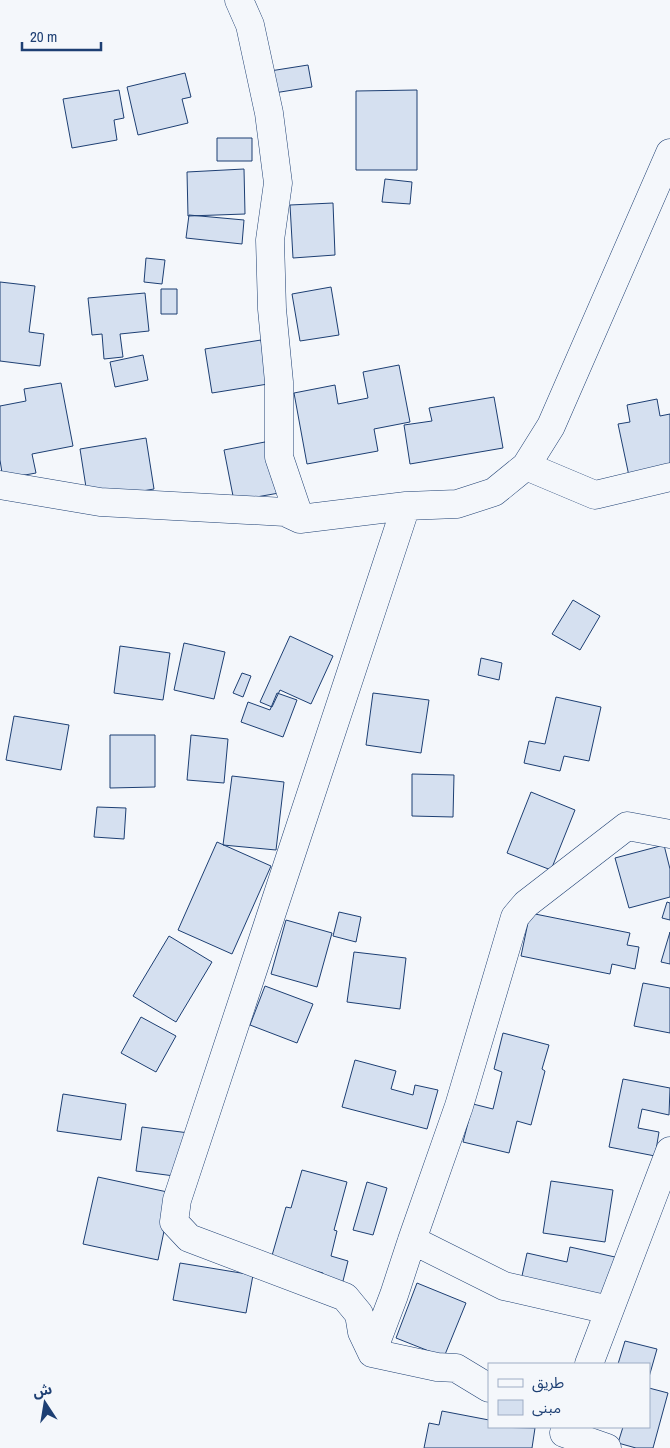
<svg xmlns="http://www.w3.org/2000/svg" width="670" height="1448" font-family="'Archivo Narrow','Noto Sans Arabic',sans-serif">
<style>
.building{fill:#d5e0f0;stroke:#1d3f73}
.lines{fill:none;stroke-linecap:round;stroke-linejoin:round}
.minor-casing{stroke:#1d3f73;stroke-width:29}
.minor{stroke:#f4f7fb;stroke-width:28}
</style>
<rect width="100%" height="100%" fill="#f4f7fb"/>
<path class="building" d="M 308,65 L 312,87 L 274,93 L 270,71 Z
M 185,73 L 191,97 L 182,99 L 188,123 L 138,135 L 127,87 Z
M 119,90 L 124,118 L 114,120 L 117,140 L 72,148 L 63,99 Z
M 417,90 L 417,170 L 356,170 L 356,91 Z
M 217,138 L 252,138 L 252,161 L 217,161 Z
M 244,169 L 245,214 L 188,216 L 187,172 Z
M 385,179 L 412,182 L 410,204 L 382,202 Z
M 333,203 L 335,255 L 293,258 L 290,205 Z
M 189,215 L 244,220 L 242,244 L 186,238 Z
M 146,258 L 165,260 L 162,284 L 144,282 Z
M 0,282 L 35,286 L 29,332 L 44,334 L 40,366 L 0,361 Z
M 331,287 L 339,335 L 300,341 L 292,294 Z
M 161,289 L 177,289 L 177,314 L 161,314 Z
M 145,293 L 149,331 L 120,334 L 123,357 L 104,359 L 102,334 L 92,335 L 88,298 Z
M 261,340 L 268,384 L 212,393 L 205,349 Z
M 143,355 L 148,380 L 115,387 L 110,362 Z
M 399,365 L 410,422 L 374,429 L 378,451 L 307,464 L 294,393 L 335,385 L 338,404 L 368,398 L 363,372 Z
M 61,383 L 73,446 L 32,454 L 36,473 L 3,479 L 0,460 L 0,406 L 26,401 L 24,389 Z
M 494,397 L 503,448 L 410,464 L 404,425 L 432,421 L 429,408 Z
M 657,399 L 660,416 L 670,414 L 670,468 L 629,476 L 618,424 L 630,422 L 627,405 Z
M 146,438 L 154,489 L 88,500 L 80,449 Z
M 270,441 L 279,493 L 234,501 L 224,450 Z
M 573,600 L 600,616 L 580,650 L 552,634 Z
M 290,636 L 333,656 L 311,704 L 280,690 L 272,707 L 260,702 Z
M 184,643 L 225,652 L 214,699 L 174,690 Z
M 120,646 L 170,653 L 163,700 L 114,693 Z
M 481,658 L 502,663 L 499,680 L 478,675 Z
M 242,673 L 251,676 L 243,697 L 233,693 Z
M 277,693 L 297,700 L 283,737 L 241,722 L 248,702 L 270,710 Z
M 373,693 L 429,700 L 421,753 L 366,745 Z
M 556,697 L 601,707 L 589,761 L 564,756 L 560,771 L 524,763 L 529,741 L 545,744 Z
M 14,716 L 69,725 L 61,770 L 6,760 Z
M 110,735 L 155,735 L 155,787 L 110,788 Z
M 191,735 L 228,739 L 224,783 L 187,780 Z
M 412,774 L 454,775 L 453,817 L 412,816 Z
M 232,776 L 284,782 L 276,850 L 223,845 Z
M 531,792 L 575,810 L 551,870 L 507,853 Z
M 97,807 L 126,808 L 124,839 L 94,837 Z
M 217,842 L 271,866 L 232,954 L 178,930 Z
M 664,845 L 670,869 L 670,897 L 629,908 L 615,858 Z
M 667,902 L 670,903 L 670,920 L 662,918 Z
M 339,912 L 361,917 L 356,942 L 333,936 Z
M 530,913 L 630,933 L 627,945 L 639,947 L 635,969 L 612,964 L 610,974 L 521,956 Z
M 286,920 L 332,933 L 317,987 L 271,974 Z
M 670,932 L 670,964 L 661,962 Z
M 169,936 L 212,962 L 176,1022 L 133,996 Z
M 354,952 L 406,958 L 400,1009 L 347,1002 Z
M 643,983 L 670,988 L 670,1033 L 634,1026 Z
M 265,986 L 313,1004 L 297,1043 L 250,1025 Z
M 141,1017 L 176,1036 L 156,1072 L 121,1053 Z
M 503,1033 L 549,1045 L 542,1069 L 545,1071 L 531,1125 L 517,1121 L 509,1153 L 463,1142 L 473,1104 L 493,1109 L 502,1072 L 494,1069 Z
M 355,1060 L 396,1071 L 391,1089 L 413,1095 L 415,1085 L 438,1090 L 427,1129 L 342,1107 Z
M 623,1079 L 670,1088 L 669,1115 L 642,1109 L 638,1128 L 659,1132 L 655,1156 L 609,1147 Z
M 63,1094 L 126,1104 L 121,1140 L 57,1131 Z
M 142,1127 L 189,1133 L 182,1177 L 136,1171 Z
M 302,1170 L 347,1182 L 334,1230 L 337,1231 L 331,1256 L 348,1261 L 342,1285 L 322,1279 L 323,1273 L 271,1259 L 286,1207 L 291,1208 Z
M 98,1177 L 172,1193 L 158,1260 L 83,1244 Z
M 551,1181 L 613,1190 L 605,1242 L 543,1233 Z
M 367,1182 L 387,1188 L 373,1235 L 353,1230 Z
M 570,1247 L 615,1257 L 605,1303 L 520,1285 L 527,1253 L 567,1262 Z
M 180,1263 L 253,1275 L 246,1313 L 173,1300 Z
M 417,1283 L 466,1303 L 444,1357 L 396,1338 Z
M 625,1341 L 657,1349 L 649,1377 L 649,1364 L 618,1364 Z
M 649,1388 L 668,1393 L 653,1448 L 636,1448 L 618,1443 L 623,1427 L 649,1427 Z
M 442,1411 L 489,1420 L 489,1427 L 535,1428 L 532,1448 L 424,1448 L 429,1423 L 439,1425 Z"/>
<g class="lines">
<g class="minor-casing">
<path id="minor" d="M 239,0 L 250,25 L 269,113 L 278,183 L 270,240 L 272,309 L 279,382 L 279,457 L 300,519
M 526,466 L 595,495 L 670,477
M 0,485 L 100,502 L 285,512 L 300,519 L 406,506 L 457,504 L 494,492 L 526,466 L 551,426 L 670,153
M 406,506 L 177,1200 L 174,1222 L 189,1238 L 345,1297 L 359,1314 L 362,1332 L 372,1353 L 437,1367 L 456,1368 L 489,1388
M 412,1240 L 504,1286 L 609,1310
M 372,1353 L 394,1295 L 412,1240 L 459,1106 L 515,917 L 526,904 L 627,826 L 670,834
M 589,1364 L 670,1151
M 566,1427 L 564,1433 L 607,1448"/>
</g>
<use href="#minor" class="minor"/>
</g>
<rect x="488" y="1363" width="162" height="65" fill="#f4f7fb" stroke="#9eadc5"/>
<rect x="498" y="1379" width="25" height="8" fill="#f4f7fb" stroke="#9eadc5"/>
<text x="532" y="1388" font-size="15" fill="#1d3f73">طريق</text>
<rect x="498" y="1400" width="25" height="15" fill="#d5e0f0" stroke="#9eadc5"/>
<text x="532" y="1413" font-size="15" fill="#1d3f73">مبنى</text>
<g transform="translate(45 1403) rotate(348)" stroke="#f4f7fb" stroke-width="4" paint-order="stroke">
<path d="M0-4L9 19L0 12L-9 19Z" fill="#1d3f73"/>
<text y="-8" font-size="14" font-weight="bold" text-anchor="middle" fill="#1d3f73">ش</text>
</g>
<path d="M22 42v8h79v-8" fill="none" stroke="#1d3f73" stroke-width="2.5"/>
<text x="30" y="42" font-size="15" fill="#1d3f73" stroke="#f4f7fb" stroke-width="4" paint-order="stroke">20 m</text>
</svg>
